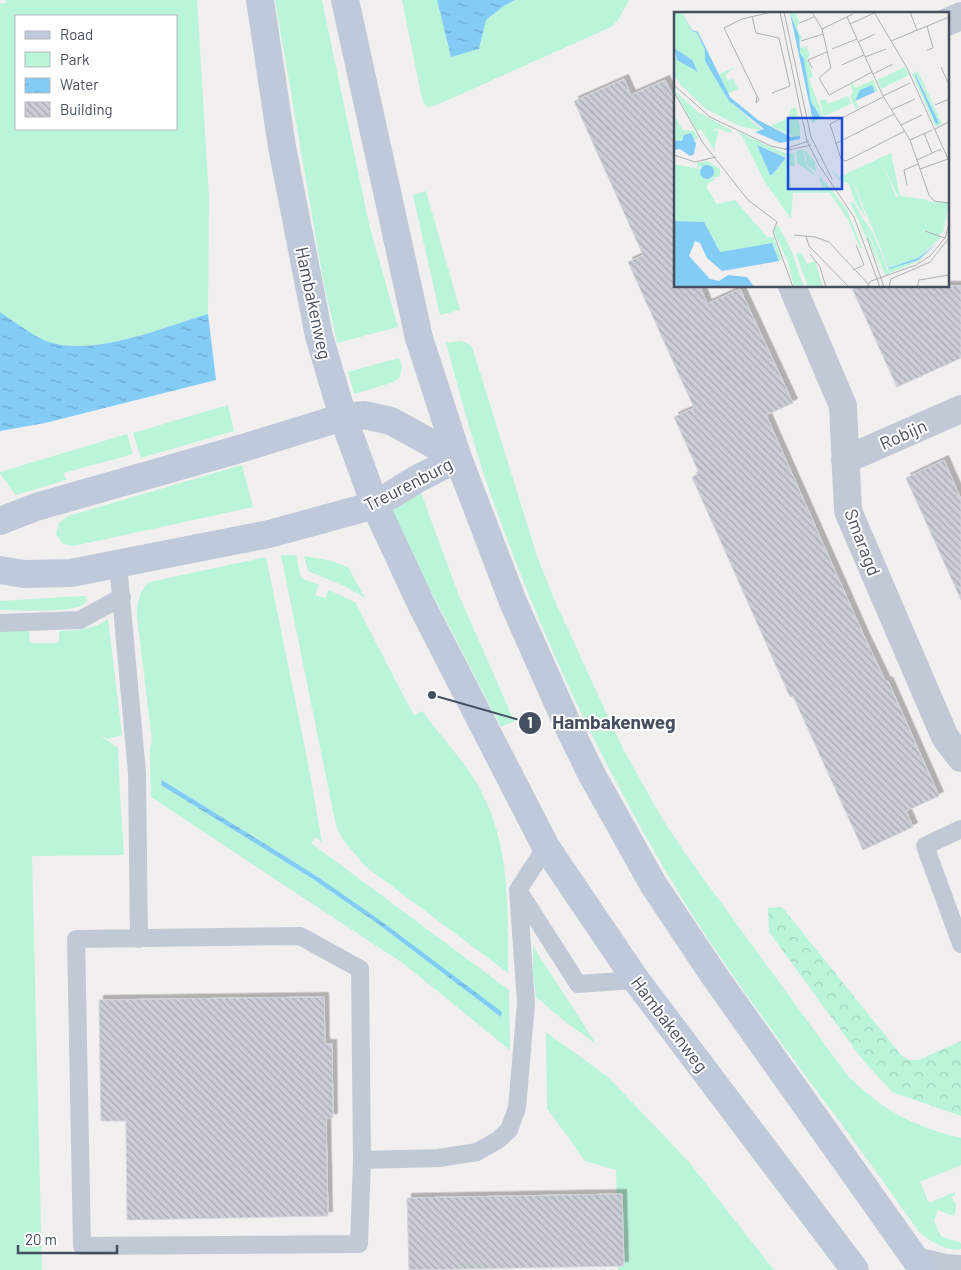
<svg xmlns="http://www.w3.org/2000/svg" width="961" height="1270" font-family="Barlow,sans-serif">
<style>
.green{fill:#baf4d9;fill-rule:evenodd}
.forest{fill:url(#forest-crowns)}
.water{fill:url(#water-ripples)}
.building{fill:url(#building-back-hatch);stroke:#d3d4dc;filter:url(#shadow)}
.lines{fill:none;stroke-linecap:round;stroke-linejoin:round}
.lane{stroke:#c2c9d6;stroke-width:18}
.street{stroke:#c2c9d6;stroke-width:28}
.secondary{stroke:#c0c9da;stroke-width:28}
.labels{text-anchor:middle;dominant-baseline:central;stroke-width:4;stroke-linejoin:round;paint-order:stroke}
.street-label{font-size:18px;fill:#454f5f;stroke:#fff}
.inset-road{fill:none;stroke:#adb0b5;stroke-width:1}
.view{fill:#1d4ed8;fill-opacity:0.15;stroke:#1d4ed8;stroke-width:2.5}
.inset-edge{fill:none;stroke:#454f5f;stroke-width:2.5}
.leader{fill:none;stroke:#454f5f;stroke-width:2}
.callout-dot{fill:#454f5f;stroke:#fff;stroke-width:2}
.mark-label{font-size:15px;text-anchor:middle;font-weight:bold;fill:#fff}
.callout-label{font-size:19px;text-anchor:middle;font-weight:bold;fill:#454f5f;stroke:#fff;stroke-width:4;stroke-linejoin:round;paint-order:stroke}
</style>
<defs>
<pattern id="forest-crowns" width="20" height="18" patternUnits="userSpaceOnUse" patternTransform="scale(1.25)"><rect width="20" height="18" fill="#baf4d9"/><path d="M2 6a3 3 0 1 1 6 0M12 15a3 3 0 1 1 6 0" fill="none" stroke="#a1d3bd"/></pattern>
<pattern id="water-ripples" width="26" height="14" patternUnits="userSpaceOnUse" patternTransform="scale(1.25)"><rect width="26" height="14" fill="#82ccf6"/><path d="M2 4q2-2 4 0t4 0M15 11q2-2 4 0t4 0" fill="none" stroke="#6ca8ca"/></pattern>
<pattern id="building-back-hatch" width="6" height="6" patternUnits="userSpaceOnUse" patternTransform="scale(1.25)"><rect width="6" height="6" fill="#cbcdd6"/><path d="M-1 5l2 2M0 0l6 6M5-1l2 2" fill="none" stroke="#a7a9b1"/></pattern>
<filter id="shadow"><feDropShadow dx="4.5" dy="-4.5" stdDeviation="0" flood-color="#0004"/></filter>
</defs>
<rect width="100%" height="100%" fill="#f2f0ef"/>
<path class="green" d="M 5,0 L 197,0 L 209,197 L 208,314 C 164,327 94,357 49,342 C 36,338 12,320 0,312 L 0,4 L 6,3 ZM 16,16 L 176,16 L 176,129 L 16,129 Z
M 275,0 L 322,0 L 369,224 L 398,327 L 337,343 L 323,279 Z
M 402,0 L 437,0 L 451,57 L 479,49 L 486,20 L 504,6 L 515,0 L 629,0 L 618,20 L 611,27 L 432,107 L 426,106 L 422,99 Z
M 426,191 L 460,310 L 440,315 L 413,195 Z
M 461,341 L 470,345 L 473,350 L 537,556 L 554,599 L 623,749 L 663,820 L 687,856 L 847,1075 C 881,1109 914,1127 961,1138 L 961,1165 L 920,1182 L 929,1203 L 955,1192 L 955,1195 L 951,1197 L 956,1204 L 955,1214 L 953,1216 L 938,1210 L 934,1221 L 941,1236 L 961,1243 L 961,1249 C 946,1252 930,1241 919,1232 C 886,1185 852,1138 817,1091 C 773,1031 728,972 688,908 C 604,772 536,627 484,475 C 470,432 458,388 446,343 Z
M 399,358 L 402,366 L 400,377 L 394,382 L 354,394 L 348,372 Z
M 228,405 L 234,431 L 141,458 L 133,433 Z
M 127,434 L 133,454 L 64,473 L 66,480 L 16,495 L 0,474 L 0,472 Z
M 242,465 L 253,507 L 74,546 L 63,544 L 56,534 L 59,523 L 68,516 Z
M 421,493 L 458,593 L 514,721 L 501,727 L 398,527 L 390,503 Z
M 281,555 L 296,555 L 301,578 L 319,585 L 315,595 L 325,598 L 329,590 L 355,602 L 414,716 L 422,711 C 439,734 459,755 474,779 C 511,837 508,908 508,973 L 365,866 L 344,841 L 336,826 Z
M 304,556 L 328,560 L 348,567 L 365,598 L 344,586 L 308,571 Z
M 266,557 L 306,753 L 322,842 L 315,837 L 311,843 L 509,990 L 510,1050 L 404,964 L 151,797 L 150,750 L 152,740 L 137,618 C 137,604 138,593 149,582 ZM 162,780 L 315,875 L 501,1017 L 378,924 L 313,879 L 161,785 Z
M 81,596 L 85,596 L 87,600 C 83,615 16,610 0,610 L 0,601 Z
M 108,619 L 122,735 L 108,739 L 100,735 L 118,748 L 120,795 L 124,855 L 32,856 L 42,1270 L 0,1270 L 0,631 L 29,631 L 30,643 L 59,643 L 59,631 C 78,630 93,630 108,619 Z
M 533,946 L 596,1044 L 563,1020 L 536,997 L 533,973 Z
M 546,1032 L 608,1077 L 688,1161 L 774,1270 L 618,1270 L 616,1170 L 585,1161 L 547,1108 Z"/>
<path class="forest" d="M 782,907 L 902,1056 L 909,1060 L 919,1060 L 961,1041 L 961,1116 L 892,1092 L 862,1059 L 769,932 L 768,908 Z"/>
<path class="water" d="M 437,0 L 515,0 L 504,6 L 486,20 L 479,49 L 451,57 Z
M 0,312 C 12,320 36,338 49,342 C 94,357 164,327 208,314 L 216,380 L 45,423 L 0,431 Z
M 162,780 L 315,875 L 381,921 L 502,1012 L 501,1017 L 378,924 L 313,879 L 161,785 Z"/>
<path class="building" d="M 624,79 L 631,95 L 665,80 L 675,100 L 675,286 L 700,286 L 707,304 L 740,289 L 793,403 L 766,415 L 864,636 L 886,682 L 888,681 L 939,796 L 906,811 L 913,827 L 863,850 L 793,696 L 790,697 L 692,477 L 699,473 L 674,417 L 694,408 L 628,262 L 643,255 L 574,101 Z
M 851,286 L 961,286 L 961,358 L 897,387 Z
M 944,460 L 961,499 L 961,600 L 906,478 Z
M 324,997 L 325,1044 L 332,1044 L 333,1118 L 326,1118 L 328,1216 L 127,1220 L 126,1121 L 101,1121 L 99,1000 Z
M 622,1194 L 624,1266 L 409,1270 L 407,1198 Z"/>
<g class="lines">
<path class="lane" d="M 118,564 L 137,773 L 139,939
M 0,623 L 80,620 L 122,597
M 961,829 L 925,846 L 961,944
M 520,893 L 578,984 L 636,980
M 300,936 L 360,969 L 362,1160 L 359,1244 L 82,1246 L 76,939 Z
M 362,1160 L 439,1158 L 477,1152 L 498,1140 L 509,1130 L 517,1108 L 526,1003 L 518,890 L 546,847
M 912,1255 L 946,1263 L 961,1264"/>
<path class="street" d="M 947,22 L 961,16
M 792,286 L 843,406 L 848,511 L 945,737 L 961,758
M 845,460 L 961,409"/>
<path class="secondary" d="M 260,0 L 282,147 L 319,336 L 343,417 L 375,505 L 422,606 L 546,847 L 636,980 L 855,1270
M 345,0 L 419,338 L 458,458 L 481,518 L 513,602 L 569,728 L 592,775 L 653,884 L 713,974 L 923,1270
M 0,521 L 36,507 L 243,448 L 343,417 L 364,415 L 391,421 L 458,458
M 0,570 L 24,574 L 71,573 L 269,534 L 375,505 L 417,479 L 458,458"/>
</g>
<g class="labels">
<g class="street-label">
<text transform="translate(314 303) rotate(78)">Hambakenweg</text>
<text transform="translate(903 434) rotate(-24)">Robijn</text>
<text transform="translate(408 484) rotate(-27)">Treurenburg</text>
<text transform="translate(863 542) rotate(69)">Smaragd</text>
<text transform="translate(670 1024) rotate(53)">Hambakenweg</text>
</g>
</g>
<g transform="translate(674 12)">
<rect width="275" height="275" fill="#f2f0ef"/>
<path d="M 0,0 L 8,0 L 18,19 L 23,21 L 31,38 L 31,49 L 55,89 L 89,119 L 65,114 L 32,97 L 7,73 L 0,63 L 0,44 L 21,59 L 17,48 L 0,36 ZM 116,0 L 121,0 L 125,9 L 123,16 L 128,26 L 125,31 L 127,36 L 132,34 L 136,44 L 133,46 L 139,65 L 135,67 L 149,104 L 138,112 L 133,93 L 139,109 L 146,104 L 137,90 L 130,47 L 126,41 L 123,29 L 125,24 ZM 62,54 L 51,63 L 54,68 L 59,67 L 64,77 L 54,82 L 44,63 ZM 231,55 L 235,63 L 207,77 L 203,68 ZM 115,57 L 126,117 L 126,124 L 120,125 L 97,114 L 114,106 L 117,97 L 122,95 ZM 244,59 L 268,112 L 262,115 L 238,62 ZM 243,63 L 265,111 L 263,112 L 241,65 ZM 199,68 L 204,78 L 201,80 L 198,73 L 185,84 L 181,88 L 185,95 L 182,97 L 176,85 L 179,80 L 176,72 L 178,70 L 181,76 ZM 0,104 L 9,118 L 20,119 L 24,126 L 21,128 L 15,121 L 8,129 L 0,128 ZM 23,106 L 38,115 L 37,120 L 45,117 L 40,138 L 30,121 L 32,114 ZM 62,119 L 111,141 L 120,141 L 121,154 L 116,154 L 117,178 L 148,177 L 145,164 L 157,177 L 156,181 L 119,181 L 117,207 L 91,170 L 68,124 ZM 83,133 L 113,146 L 98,163 ZM 129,137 L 132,153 L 143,165 L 123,151 L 122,139 ZM 130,137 L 141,150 L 142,160 L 133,153 ZM 208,151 L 222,185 L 273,192 L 265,227 L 244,246 L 242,243 L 215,254 L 178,164 ZM 0,152 L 26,157 L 31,167 L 42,166 L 32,174 L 43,192 L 61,188 L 93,225 L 99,225 L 48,234 L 35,205 L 0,205 ZM 176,190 L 180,191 L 191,211 L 208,260 ZM 189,206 L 199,221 L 213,257 L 244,248 L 264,232 L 245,249 L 211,263 ZM 104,213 L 117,238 L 130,275 L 120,275 L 114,250 L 99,218 ZM 127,240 L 133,252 L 141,249 L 149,275 L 134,275 L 122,242 Z" fill="#baf4d9" fill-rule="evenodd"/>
<path d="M 0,78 L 24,100 L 57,118 L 58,121 L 42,116 L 37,120 L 37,115 L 23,105 L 32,114 L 30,121 L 37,135 L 27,117 L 23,119 ZM 174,84 L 177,92 L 150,104 L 146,89 L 152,87 L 154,92 ZM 217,141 L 226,184 L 254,188 L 253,190 L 225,187 L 208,151 L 178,164 L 215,254 L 242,243 L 244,246 L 215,256 L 176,163 L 192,206 L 181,190 L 175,172 L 164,167 L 157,157 L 165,165 ZM 33,149 L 46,157 L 46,164 L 39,166 L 36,153 L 23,156 L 23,151 ZM 157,177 L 173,198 L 188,236 L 186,237 L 174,208 L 156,181 ZM 260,189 L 275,191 L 269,221 L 253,219 L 268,217 L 271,193 ZM 0,205 L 35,205 L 48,234 L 99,225 L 108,247 L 105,249 L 98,231 L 46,240 L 30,210 L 0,209 Z" fill="#baf4d9"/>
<path d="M 8,0 L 18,18 L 24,20 L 56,85 L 84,108 L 117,125 L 126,124 L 126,127 L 106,131 L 81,120 L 90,117 L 55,89 L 31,49 L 31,38 L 23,21 L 18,19 ZM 116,1 L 125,24 L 126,41 L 130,47 L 137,90 L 146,104 L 139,109 ZM 0,36 L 18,48 L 24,60 L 3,48 ZM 242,63 L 265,111 L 262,112 L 241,64 ZM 198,73 L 201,80 L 181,89 L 186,78 ZM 17,121 L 22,132 L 20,142 L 16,144 L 6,137 L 0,138 L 0,128 L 8,129 L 10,123 ZM 83,133 L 112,146 L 98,163 L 96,163 ZM26 160a7 7 0 1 1 14 0a7 7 0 1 1-14 0ZM 0,209 L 30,210 L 46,240 L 98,231 L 105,249 L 48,259 L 33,246 L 26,231 L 21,229 L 15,244 L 36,267 L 45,269 L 54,263 L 73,265 L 80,275 L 0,275 ZM 200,226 L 215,256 L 244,246 L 264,230 L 244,248 L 215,257 Z" fill="#82ccf6"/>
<path class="inset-road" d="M 106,0 L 133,129 L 145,153 L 180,205 L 206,275M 110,0 L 137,125 L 158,167M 138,0 L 148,17M 200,0 L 233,56 L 275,149M 236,0 L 243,18M 179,2 L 148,17 L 157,56 L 145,66 L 155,83 L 198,60M 78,4 L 82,21 L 105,26 L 116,74 L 98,81M 173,5 L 209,84 L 236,128 L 255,183 L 260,189 L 275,191M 125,11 L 140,5M 176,12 L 200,1M 127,29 L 149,22M 217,29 L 275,5M 184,30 L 201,22M 158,37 L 183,27M 253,38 L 259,36 L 253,14M 191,45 L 212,37M 168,53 L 190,43M 267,55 L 275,73M 138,56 L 134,48 L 153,40M 199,62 L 219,52M 0,73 L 36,105 L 97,134 L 115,138 L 137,133M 0,80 L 29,131 L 74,188 L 103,210 L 99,220 L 119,275M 83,84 L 82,91 L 85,88 L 50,16 L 68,7 L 98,0M 209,84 L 236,71M 209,85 L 156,112 L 167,147 L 172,149 L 231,119M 261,93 L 275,87M 217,98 L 241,87M 227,113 L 248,103M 261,117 L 275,110M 250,121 L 258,141M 236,128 L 258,118M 161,132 L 220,102M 110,137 L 135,129M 0,143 L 21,150 L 42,145M 243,148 L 267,137M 246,157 L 274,147M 233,174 L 230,158 L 244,152M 251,219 L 271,226M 120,223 L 141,225 L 155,230 L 197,275M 132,224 L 135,234 L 175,275M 193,226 L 210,275M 136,242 L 146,255 L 152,275M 179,258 L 190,253 L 182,233M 192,275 L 197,269 L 242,253 L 256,244 L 271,226 L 275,212M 215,275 L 217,267 L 256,250 L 275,226M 243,275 L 245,268 L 275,263"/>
<path class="view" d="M 114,106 L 168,106 L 168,177 L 114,177 Z"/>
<rect width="275" height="275" class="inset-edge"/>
</g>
<path class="leader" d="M432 695L530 723"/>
<g class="callout-dot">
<circle cx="432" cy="695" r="5"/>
<circle cx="530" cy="723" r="12"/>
</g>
<g class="mark-label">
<text x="530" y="728">1</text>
</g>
<g class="callout-label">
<text x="614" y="729">Hambakenweg</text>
</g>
<rect x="15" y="15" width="162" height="115" fill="#ffffff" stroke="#b5b9bf"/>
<rect x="25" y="31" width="25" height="8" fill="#c0c9da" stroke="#b5b9bf"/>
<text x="60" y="40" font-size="15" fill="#454f5f">Road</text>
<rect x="25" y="52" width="25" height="15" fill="#baf4d9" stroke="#b5b9bf"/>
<text x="60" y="65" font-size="15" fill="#454f5f">Park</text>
<rect x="25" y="78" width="25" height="15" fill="url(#water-ripples)" stroke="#b5b9bf"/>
<text x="60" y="90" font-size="15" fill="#454f5f">Water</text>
<rect x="25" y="102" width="25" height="15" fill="url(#building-back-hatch)" stroke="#b5b9bf"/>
<text x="60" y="115" font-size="15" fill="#454f5f">Building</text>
<path d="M18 1245v8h99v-8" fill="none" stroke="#454f5f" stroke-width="2.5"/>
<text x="25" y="1245" font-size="15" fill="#454f5f" stroke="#ffffff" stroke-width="4" paint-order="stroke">20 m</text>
</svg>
